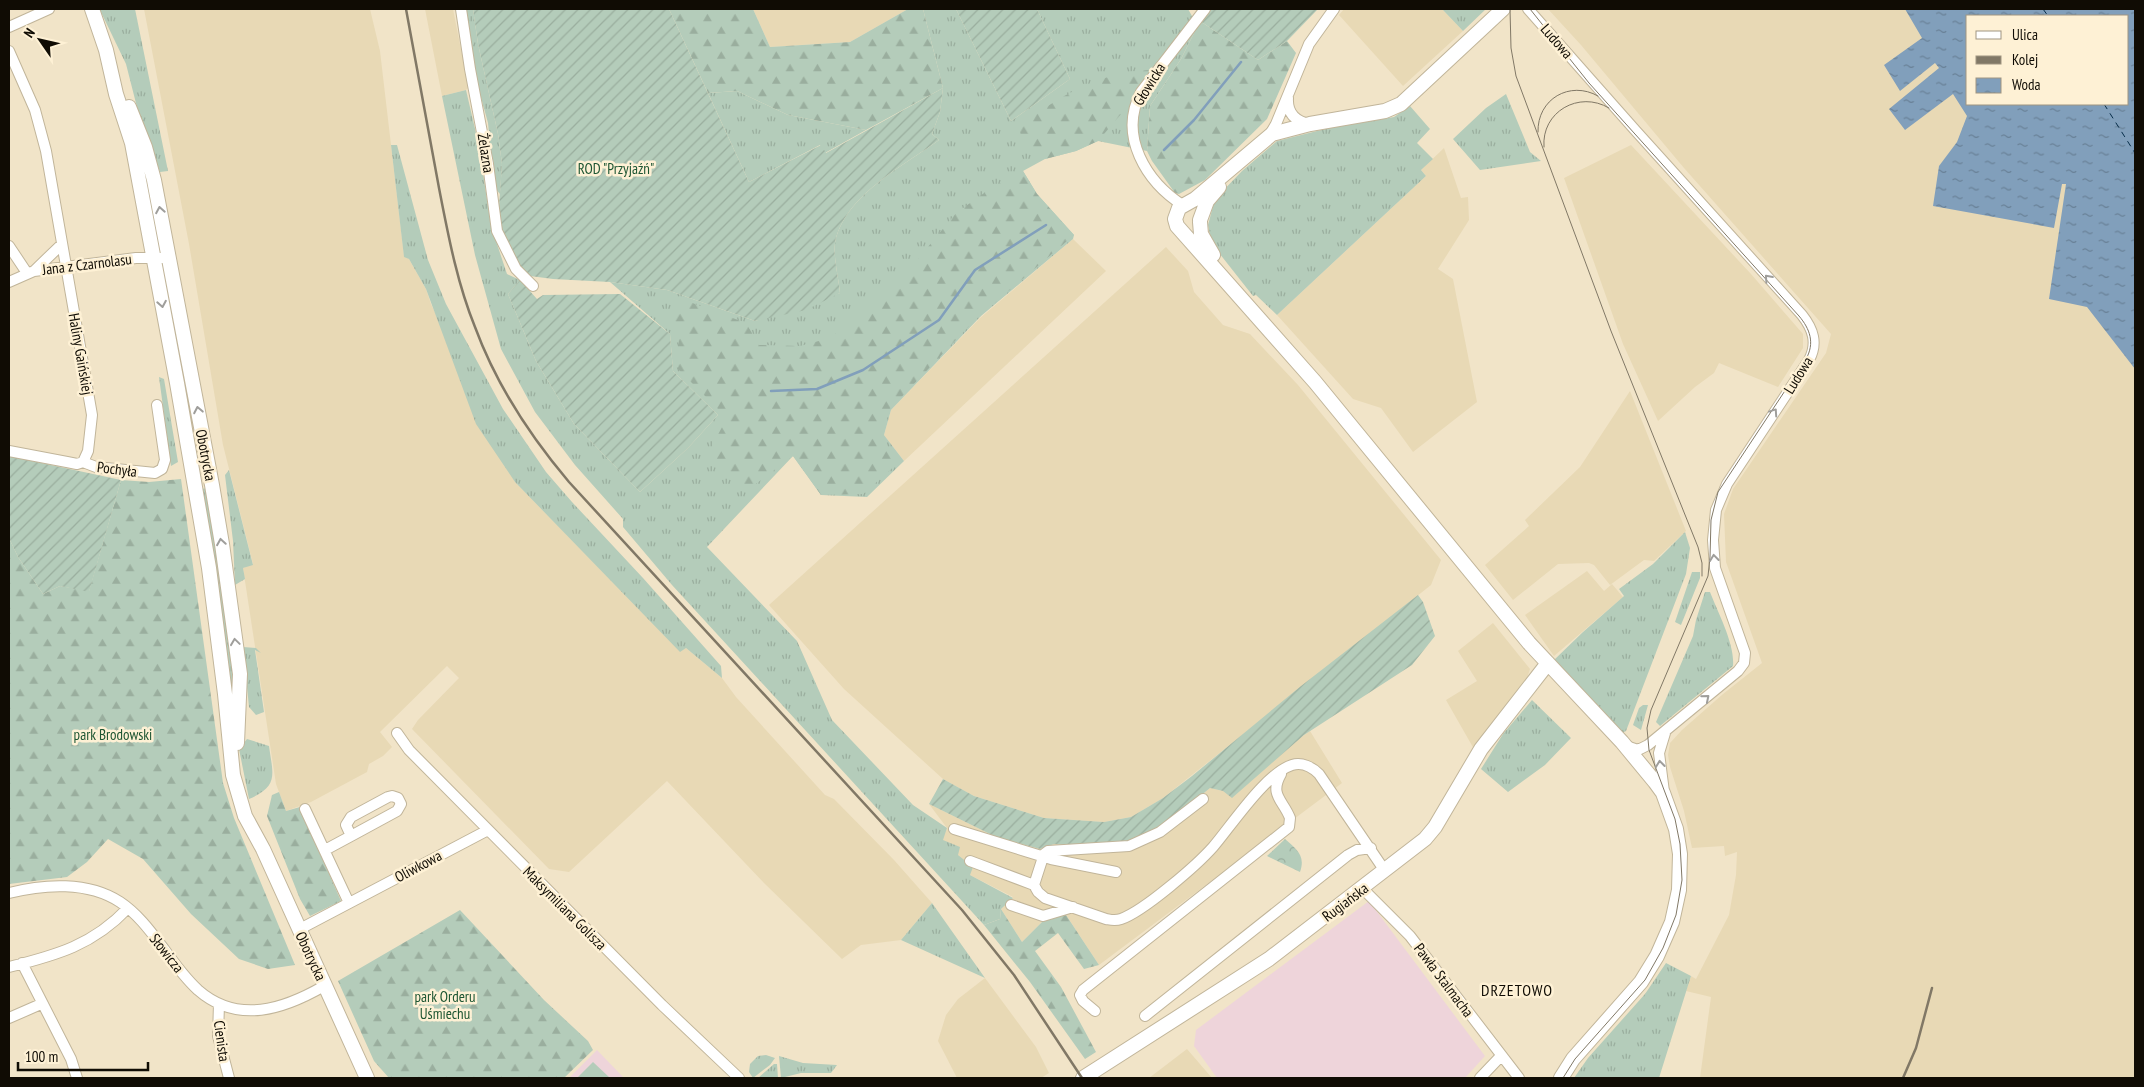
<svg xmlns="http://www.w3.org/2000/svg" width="2144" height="1087" font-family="'PT Sans Narrow',sans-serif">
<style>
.built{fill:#e8d9b5}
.education{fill:#eed4da}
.grass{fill:url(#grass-tufts)}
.forest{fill:url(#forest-firs)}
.park{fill:url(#park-crowns)}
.garden{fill:url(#garden-furrows)}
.pitch{fill:#b4ccba}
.water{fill:url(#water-ripples);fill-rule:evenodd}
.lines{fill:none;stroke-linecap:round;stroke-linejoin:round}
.stream{stroke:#819fbb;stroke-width:2.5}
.ferry{stroke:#072e4a;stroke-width:1;stroke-dasharray:6 5;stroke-linecap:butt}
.street-casing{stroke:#c1b59a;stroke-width:12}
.secondary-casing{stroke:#c1b59a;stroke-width:16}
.street{stroke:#fff;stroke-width:10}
.secondary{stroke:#fff;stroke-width:14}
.tram{stroke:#817866;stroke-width:1}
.rail{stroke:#817866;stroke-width:2.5}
.oneway{stroke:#9f9e9b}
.labels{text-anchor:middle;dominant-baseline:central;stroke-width:5;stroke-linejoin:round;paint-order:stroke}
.street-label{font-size:15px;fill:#100c04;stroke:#fef1d5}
.park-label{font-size:15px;fill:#1d5532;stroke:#fef1d5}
.neighbourhood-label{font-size:16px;letter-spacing:1px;fill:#100c04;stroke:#fef1d5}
</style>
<defs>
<pattern id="grass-tufts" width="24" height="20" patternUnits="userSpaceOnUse" patternTransform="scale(1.25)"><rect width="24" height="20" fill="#b4ccba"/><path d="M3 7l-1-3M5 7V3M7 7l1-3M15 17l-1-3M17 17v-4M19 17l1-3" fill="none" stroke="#9aae9e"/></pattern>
<pattern id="forest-firs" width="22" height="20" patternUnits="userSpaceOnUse" patternTransform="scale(1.25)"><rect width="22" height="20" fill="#b4ccba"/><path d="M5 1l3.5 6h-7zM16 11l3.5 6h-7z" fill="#9aae9e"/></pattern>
<pattern id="park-crowns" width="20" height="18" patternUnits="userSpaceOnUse" patternTransform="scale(1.25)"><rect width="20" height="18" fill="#b4ccba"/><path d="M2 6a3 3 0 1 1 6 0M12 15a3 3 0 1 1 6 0" fill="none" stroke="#9aae9e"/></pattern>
<pattern id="garden-furrows" width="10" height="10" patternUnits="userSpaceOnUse" patternTransform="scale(1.25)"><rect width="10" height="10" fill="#b4ccba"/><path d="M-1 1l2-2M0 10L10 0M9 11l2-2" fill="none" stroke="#9aae9e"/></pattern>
<pattern id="water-ripples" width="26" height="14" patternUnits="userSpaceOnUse" patternTransform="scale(1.25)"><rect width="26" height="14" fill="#819fbb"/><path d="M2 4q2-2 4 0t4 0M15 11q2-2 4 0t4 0" fill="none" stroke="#688096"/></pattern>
</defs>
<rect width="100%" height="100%" fill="#f1e4c8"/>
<path class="built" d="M 144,9 L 370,9 L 380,51 L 404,256 L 409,259 L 426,289 L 431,304 L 515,482 L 680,651 L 686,648 L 722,678 L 736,697 L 825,795 L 834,799 L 894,860 L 932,903 L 901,940 L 861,945 L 842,959 L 764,883 L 667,781 L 569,872 L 549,869 L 412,729 L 418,720 L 459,678 L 447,666 L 380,732 L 392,747 L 383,756 L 369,764 L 367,772 L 311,802 L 286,811 L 276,784 L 243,568 L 253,564 L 223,445 L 189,244 Z
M 425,9 L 453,9 L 467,80 L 468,88 L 466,90 L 442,96 Z
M 753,9 L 908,9 L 850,42 L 770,47 Z
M 1344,9 L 1442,9 L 1463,31 L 1403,86 L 1339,15 Z
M 1548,9 L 1953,9 L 1968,104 L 2021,104 L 2135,266 L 2135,1078 L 1700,1078 L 1711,997 L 1686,991 L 1691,976 L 1696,979 L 1729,915 L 1736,875 L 1737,852 L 1725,856 L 1724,846 L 1692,848 L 1684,811 L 1670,767 L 1668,755 L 1670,743 L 1682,730 L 1723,694 L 1762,663 L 1726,562 L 1724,514 L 1733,489 L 1826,353 L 1831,334 L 1684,168 L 1581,45 Z
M 1631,145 L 1751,274 L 1803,334 L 1803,348 L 1778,387 L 1719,363 L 1714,373 L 1695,387 L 1658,421 L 1623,344 L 1564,178 Z
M 1444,148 L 1461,198 L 1468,197 L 1469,220 L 1438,269 L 1453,279 L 1477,402 L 1413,452 L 1381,408 L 1353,399 L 1277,315 L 1426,176 L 1421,170 Z
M 1073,239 L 1106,271 L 904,461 L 884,435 L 891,410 L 980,318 Z
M 1166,247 L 1188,271 L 1194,292 L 1223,325 L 1250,334 L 1298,385 L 1441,560 L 1431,585 L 1163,798 L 1131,817 L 1104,822 L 1044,818 L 974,796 L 943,779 L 844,689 L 769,605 Z
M 1630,391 L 1686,531 L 1654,561 L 1644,560 L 1610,585 L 1594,565 L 1589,563 L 1558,564 L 1513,600 L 1485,565 L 1529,526 L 1525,520 L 1580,467 Z
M 1587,571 L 1604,591 L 1612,584 L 1623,597 L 1554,656 L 1525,615 Z
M 1493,623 L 1530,669 L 1527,678 L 1474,749 L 1446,700 L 1477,681 L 1458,651 Z
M 1310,731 L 1342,783 L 1099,965 L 1066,915 L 1044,920 L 1022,942 L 1001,909 L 1013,897 L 970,875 L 958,855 L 942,840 L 947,828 L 929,804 L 996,837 L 1040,849 L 1054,844 L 1080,846 L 1159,830 L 1210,788 L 1223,791 Z
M 985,978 L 1036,1047 L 1049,1073 L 1041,1078 L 957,1078 L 938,1041 L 946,1015 L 958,999 Z
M 1187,1049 L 1212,1078 L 1149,1078 Z"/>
<path class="education" d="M 1369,901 L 1485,1056 L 1465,1078 L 1217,1078 L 1194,1046 L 1196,1030 Z
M 597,1050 L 624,1078 L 569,1078 Z"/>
<path class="grass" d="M 101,9 L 135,9 L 168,171 L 160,172 L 139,115 L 126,64 L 100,10 Z
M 465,9 L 473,9 L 478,44 L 498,134 L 502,164 L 500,194 L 494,187 L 488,123 L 476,79 Z
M 923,9 L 956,9 L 1011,121 L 1070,79 L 1037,9 L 1188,9 L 1192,16 L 1200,21 L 1181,59 L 1150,106 L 1147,151 L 1098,141 L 1076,151 L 1045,159 L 1023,171 L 1037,194 L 1074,235 L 1073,239 L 981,316 L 891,410 L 884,435 L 904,461 L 867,497 L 821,495 L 793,456 L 707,547 L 797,641 L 832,720 L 913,805 L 947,828 L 943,840 L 960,847 L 958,855 L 973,867 L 970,875 L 1013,898 L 1001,909 L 1000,919 L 984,925 L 672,585 L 623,527 L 623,519 L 575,465 L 535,412 L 501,349 L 475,255 L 442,96 L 466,90 L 479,146 L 491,226 L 507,274 L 520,280 L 508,294 L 536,361 L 574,424 L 640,492 L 688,448 L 718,415 L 673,371 L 670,334 L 610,282 L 667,290 L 755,321 L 840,293 C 839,280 833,256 835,243 C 844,196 903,166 939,140 L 932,134 L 940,112 L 943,88 Z
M 1442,9 L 1486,9 L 1463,31 Z
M 737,91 L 788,115 L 866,130 L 825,153 L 820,145 L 749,182 L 708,93 Z
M 1506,94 L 1530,152 L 1541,161 L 1480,170 L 1453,139 L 1486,108 Z
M 1410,106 L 1430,129 L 1417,143 L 1433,159 L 1421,170 L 1426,176 L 1277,315 L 1256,295 L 1253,296 L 1212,244 L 1208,225 L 1215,199 L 1242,171 L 1277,141 L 1325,129 L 1394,117 Z
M 391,145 L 397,145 L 428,260 L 446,304 L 503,409 L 546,472 L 572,502 L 643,578 L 721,666 L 722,678 L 686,648 L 680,652 L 515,482 L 476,424 L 426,289 L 409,259 L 404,257 Z
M 159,377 L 164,379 L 178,462 L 171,466 Z
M 229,470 L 253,565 L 243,568 L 245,579 L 235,585 L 233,541 L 225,475 Z
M 208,488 L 235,675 L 234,709 L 201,489 Z
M 1685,532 L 1690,548 L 1686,574 L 1626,731 L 1622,733 L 1554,660 L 1583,632 L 1624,596 L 1619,589 L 1653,564 Z
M 1692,572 L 1700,572 L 1700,578 L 1681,625 L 1675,622 Z
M 1705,592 L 1710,592 C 1718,613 1735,644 1733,666 L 1660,726 L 1656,722 L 1693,636 L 1696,620 Z
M 243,647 L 256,648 L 261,653 L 255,650 L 264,712 L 256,715 L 249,707 Z
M 1532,700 L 1571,738 L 1545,765 L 1508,792 L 1481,769 L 1503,734 Z
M 1643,705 L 1648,705 L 1641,730 L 1633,725 L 1639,708 Z
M 247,739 L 269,746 C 273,775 279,786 249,799 L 239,749 Z
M 932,903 L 985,978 L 901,940 Z
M 1666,963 L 1691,976 L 1659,1078 L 1574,1078 L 1588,1058 L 1645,994 Z
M 766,1055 L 775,1058 L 770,1065 L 753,1078 L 749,1072 L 750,1064 L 758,1056 Z
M 779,1056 L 803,1063 L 837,1065 L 831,1073 L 801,1073 L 781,1078 Z
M 774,1064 L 777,1064 L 778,1078 L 758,1078 Z"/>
<path class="forest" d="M 669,9 L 753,9 L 770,47 L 850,42 L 908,9 L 923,9 L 943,88 L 866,130 L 788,115 L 737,91 L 708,93 Z
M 1200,21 L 1258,60 L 1287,41 L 1296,53 L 1267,119 L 1205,180 L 1179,194 L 1175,193 L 1152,161 L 1147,151 L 1150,106 L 1181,59 Z
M 1150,70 L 1122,113 L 1098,141 L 1076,151 L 1045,159 L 1027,151 L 1018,127 C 1058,97 1099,72 1150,70 Z
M 1023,171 L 1037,194 L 1074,235 L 975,320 L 890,409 L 880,437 L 898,463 L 863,494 L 821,495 L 793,456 L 749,489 L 708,453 L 727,418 L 678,369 L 679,328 L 661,313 L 672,309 L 679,298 L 746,323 L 759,345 L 800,346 L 830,338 L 868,308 L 918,259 L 956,213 L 987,191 Z
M 181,479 L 223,783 L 234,818 L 295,965 L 268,969 L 239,959 L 191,914 L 143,859 L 108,839 L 87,862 L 67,877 L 9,884 L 9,538 L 18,557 L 43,594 L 60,586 L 89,591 L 121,480 L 149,482 Z
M 279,792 L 286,811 L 300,807 L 341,901 L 310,916 L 300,899 L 267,816 L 272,795 Z
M 1001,909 L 1022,942 L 1044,920 L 1066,915 L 1099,965 L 1084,969 L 1058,933 L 1035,951 L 1061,987 L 1096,1052 L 1085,1059 L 1030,982 L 984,925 L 1000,919 Z
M 460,910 L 544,1000 L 588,1041 L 593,1050 L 564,1078 L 389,1078 L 374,1061 L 338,981 Z"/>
<path class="park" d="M 1285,839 C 1296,849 1306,855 1300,872 L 1267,856 Z"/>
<path class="garden" d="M 473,9 L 669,9 L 749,182 L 821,145 L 826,153 L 943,88 L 940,112 L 932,134 L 939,140 C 903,166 844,196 835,243 C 833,256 839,280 840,293 L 806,310 L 755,321 L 667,290 L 610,282 L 553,279 L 530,276 L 519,268 L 501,234 L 498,220 L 502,164 L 498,134 L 478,44 Z
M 956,9 L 1037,9 L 1070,79 L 1011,121 Z
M 1209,9 L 1318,9 L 1287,41 L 1258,60 L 1200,21 Z
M 520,280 L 537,299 L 543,295 L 620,294 L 670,334 L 673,371 L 718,415 L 688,448 L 640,492 L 574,424 L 536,361 L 508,294 Z
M 9,456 L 121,480 L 89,592 L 60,586 L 43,594 L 18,557 L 9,538 Z
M 1418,595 L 1423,602 L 1435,636 L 1412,665 L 1304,735 L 1232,798 L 1223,791 L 1210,788 L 1159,830 L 1129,843 L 1080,846 L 1054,844 L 1040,849 L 996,837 L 929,804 L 943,779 L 974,796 L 1044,818 L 1104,822 L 1131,817 L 1163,798 L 1192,776 L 1301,686 Z"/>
<path class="pitch" d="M 593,1062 L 610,1078 L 577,1078 Z"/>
<path class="water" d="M 1905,9 L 2135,9 L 2135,369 L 2087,307 L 2049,299 L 2066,184 L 2062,184 L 2054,228 L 1933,206 L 1939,166 L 1957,142 L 1967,116 L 1953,94 L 1905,130 L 1889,109 L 1939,68 L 1935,63 L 1900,91 L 1884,65 L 1922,38 ZM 1968,16 L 2128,16 L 2128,104 L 1968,104 Z"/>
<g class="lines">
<path class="stream" d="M 1164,150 L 1194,120 L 1241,62
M 771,391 L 817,389 L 863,370 L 939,320 L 975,270 L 1046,225"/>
<path class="ferry" d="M 2043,9 L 2048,16
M 2104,104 L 2135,153"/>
<g class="street-casing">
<path id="street" d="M 461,9 L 470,69 L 488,164 L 497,231 L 516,269 L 533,286
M 1528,9 L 1635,130 L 1802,315 C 1813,329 1818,343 1809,360 L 1727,484 L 1716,510 L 1713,540 L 1715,568 L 1745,653 L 1744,663 L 1738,671 L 1648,745 L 1638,750 L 1626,746
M 9,27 L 49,9
M 9,51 L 35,110 L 46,151 L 92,415 L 88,451 L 83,462
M 1288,98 C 1287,113 1295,121 1309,124
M 1269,136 L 1276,124 L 1309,44 L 1334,9
M 1184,206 C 1146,182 1118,136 1141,92 L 1205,9
M 9,246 L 27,273
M 34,271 L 62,244
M 9,282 L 34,271 L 136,258 L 169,258
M 9,451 L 67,462 L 77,464 L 83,462 L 96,467 L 155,473 L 162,469 L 165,460 L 157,405
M 397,733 L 409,750 L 662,1005 L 739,1078
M 1664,792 L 1659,753 L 1665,733
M 305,809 L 349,903
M 954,829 L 1051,859 L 1116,872
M 325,850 L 351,836 L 346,825 L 351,817 L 388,797 L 392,796 L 398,798 L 401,804 L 397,811 L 351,836
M 970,861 L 1034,885 L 1038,892 L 1045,898 L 1106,919 C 1112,920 1115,921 1121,919 C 1144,911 1197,865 1213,847 C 1231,826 1266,773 1292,765 C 1302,762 1312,767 1319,774 L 1385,871
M 1034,885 L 1044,854 L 1048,851 L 1129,846 L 1160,832 L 1203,799
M 1362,888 L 1410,936 L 1519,1078
M 9,893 C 44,884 88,881 120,902 C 138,914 151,932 164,949 C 174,963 185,978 198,990 C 238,1025 284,1009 324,986
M 1011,905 L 1043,916 L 1073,907
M 298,930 L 488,830
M 22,963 L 71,1059 L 77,1078
M 9,967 C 57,955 93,945 128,908
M 219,1004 L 218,1036 L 229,1078
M 1095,1011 L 1083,1001 L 1080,995 L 1083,990 L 1289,827 L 1290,818 C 1283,800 1269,795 1281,774
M 1145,1016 L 1348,855 L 1357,850 L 1371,848
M 9,1018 L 41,1004
M 1480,1078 L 1501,1056"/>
</g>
<g class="secondary-casing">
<path id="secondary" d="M 92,9 L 106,50 L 116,94 L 132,143 L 177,383 L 209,568 L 225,694 L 233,775 L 245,816 L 263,849 L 367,1078
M 1503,9 L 1401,104 L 1385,111 L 1310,124 L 1272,134 L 1195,199 L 1179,208 L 1175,219 L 1177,226 L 1315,382 L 1529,643 L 1622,742 L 1655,782 L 1663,793 L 1676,829 L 1680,854 L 1679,890 L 1672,922 L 1657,956 L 1641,982 L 1573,1059 L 1561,1078
M 129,107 L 145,147 L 154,180 L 212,485 L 222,544 L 240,674 L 237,743
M 1200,220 L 1207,201 L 1219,187
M 1200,222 L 1201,234 L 1213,255
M 1083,1078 L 1269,959 L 1425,839 L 1435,827 L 1481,749 L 1548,663"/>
</g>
<use href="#street" class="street"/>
<use href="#secondary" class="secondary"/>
<path class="tram" d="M 1510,9 L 1511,48 L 1516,76 L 1611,331 L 1698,547 L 1702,563 L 1702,576
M 1530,9 L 1589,83 L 1799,316 C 1810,329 1815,343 1806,359 L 1718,492 L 1711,520 L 1710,557 L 1708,576 L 1651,710 L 1647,728 L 1649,750 L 1675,819 L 1680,844 L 1682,880 L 1676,915 L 1663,948 L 1645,980 L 1575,1059 L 1563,1078
M 1538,132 C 1537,99 1570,80 1598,96
M 1544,147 C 1541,112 1579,90 1609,108"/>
<path class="rail" d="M 406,9 C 417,68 428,128 439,188 C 448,234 457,283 475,327 C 496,384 530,436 569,482 L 962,910 L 1014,975 L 1082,1078
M 1903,1078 L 1916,1048 L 1932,988"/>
</g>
<defs><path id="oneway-chevron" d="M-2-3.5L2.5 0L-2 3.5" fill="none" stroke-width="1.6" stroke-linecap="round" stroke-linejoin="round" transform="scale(1.25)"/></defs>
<g class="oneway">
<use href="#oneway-chevron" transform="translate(160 210) rotate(-100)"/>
<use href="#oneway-chevron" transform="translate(1768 278) rotate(-132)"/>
<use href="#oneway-chevron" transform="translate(162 304) rotate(80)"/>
<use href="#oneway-chevron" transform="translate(198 410) rotate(-101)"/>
<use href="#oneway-chevron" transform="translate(1774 412) rotate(-56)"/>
<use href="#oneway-chevron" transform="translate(221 542) rotate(-99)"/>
<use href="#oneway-chevron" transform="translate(1714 558) rotate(-97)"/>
<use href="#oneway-chevron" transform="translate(235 642) rotate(-98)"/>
<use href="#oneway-chevron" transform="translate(1706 698) rotate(-40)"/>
<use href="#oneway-chevron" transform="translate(1660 764) rotate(-96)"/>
</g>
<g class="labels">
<g class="street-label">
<text transform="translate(1557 41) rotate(49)">Ludowa</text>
<text transform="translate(1149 84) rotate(-58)">Głowicka</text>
<text transform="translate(486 153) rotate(81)">Żelazna</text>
<text transform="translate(87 264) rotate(-7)">Jana z Czarnolasu</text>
<text transform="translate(81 354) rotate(80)">Haliny Gaińskiej</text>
<text transform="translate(1798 375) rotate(-58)">Ludowa</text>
<text transform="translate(206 455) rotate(79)">Obotrycka</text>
<text transform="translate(117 469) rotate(7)">Pochyła</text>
<text transform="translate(418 866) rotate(-28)">Oliwkowa</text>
<text transform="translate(1345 902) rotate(-37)">Rugiańska</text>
<text transform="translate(565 908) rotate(45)">Maksymiliana Golisza</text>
<text transform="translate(167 953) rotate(52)">Słowicza</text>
<text transform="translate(311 956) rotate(65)">Obotrycka</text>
<text transform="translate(1444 980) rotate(53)">Pawła Stalmacha</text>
<text transform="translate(222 1041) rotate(82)">Cienista</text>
</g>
<g class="park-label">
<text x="616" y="168">ROD "Przyjaźń"</text>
<text x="113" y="734">park Brodowski</text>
<text x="445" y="996">park Orderu<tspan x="445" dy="17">Uśmiechu</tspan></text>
</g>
<g class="neighbourhood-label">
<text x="1517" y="990">DRZETOWO</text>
</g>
</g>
<rect width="2144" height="1087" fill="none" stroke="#100c04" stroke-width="20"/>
<rect x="1966" y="15" width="162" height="90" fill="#fef1d5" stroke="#9f9581"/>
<rect x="1976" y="31" width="25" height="8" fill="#ffffff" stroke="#9f9581"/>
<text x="2012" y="40" font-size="15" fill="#100c04">Ulica</text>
<rect x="1976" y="56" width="25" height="8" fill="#817866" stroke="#9f9581"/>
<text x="2012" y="65" font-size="15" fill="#100c04">Kolej</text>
<rect x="1976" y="78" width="25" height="15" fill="url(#water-ripples)" stroke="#9f9581"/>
<text x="2012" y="90" font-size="15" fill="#100c04">Woda</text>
<g transform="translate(40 40) rotate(304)" stroke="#fef1d5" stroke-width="4" paint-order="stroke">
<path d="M0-4L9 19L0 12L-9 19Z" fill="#100c04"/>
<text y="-8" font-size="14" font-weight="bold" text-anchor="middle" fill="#100c04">N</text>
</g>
<path d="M18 1062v8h130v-8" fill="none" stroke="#100c04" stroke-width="2.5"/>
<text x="25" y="1062" font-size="15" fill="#100c04" stroke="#fef1d5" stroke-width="4" paint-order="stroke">100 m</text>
</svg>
